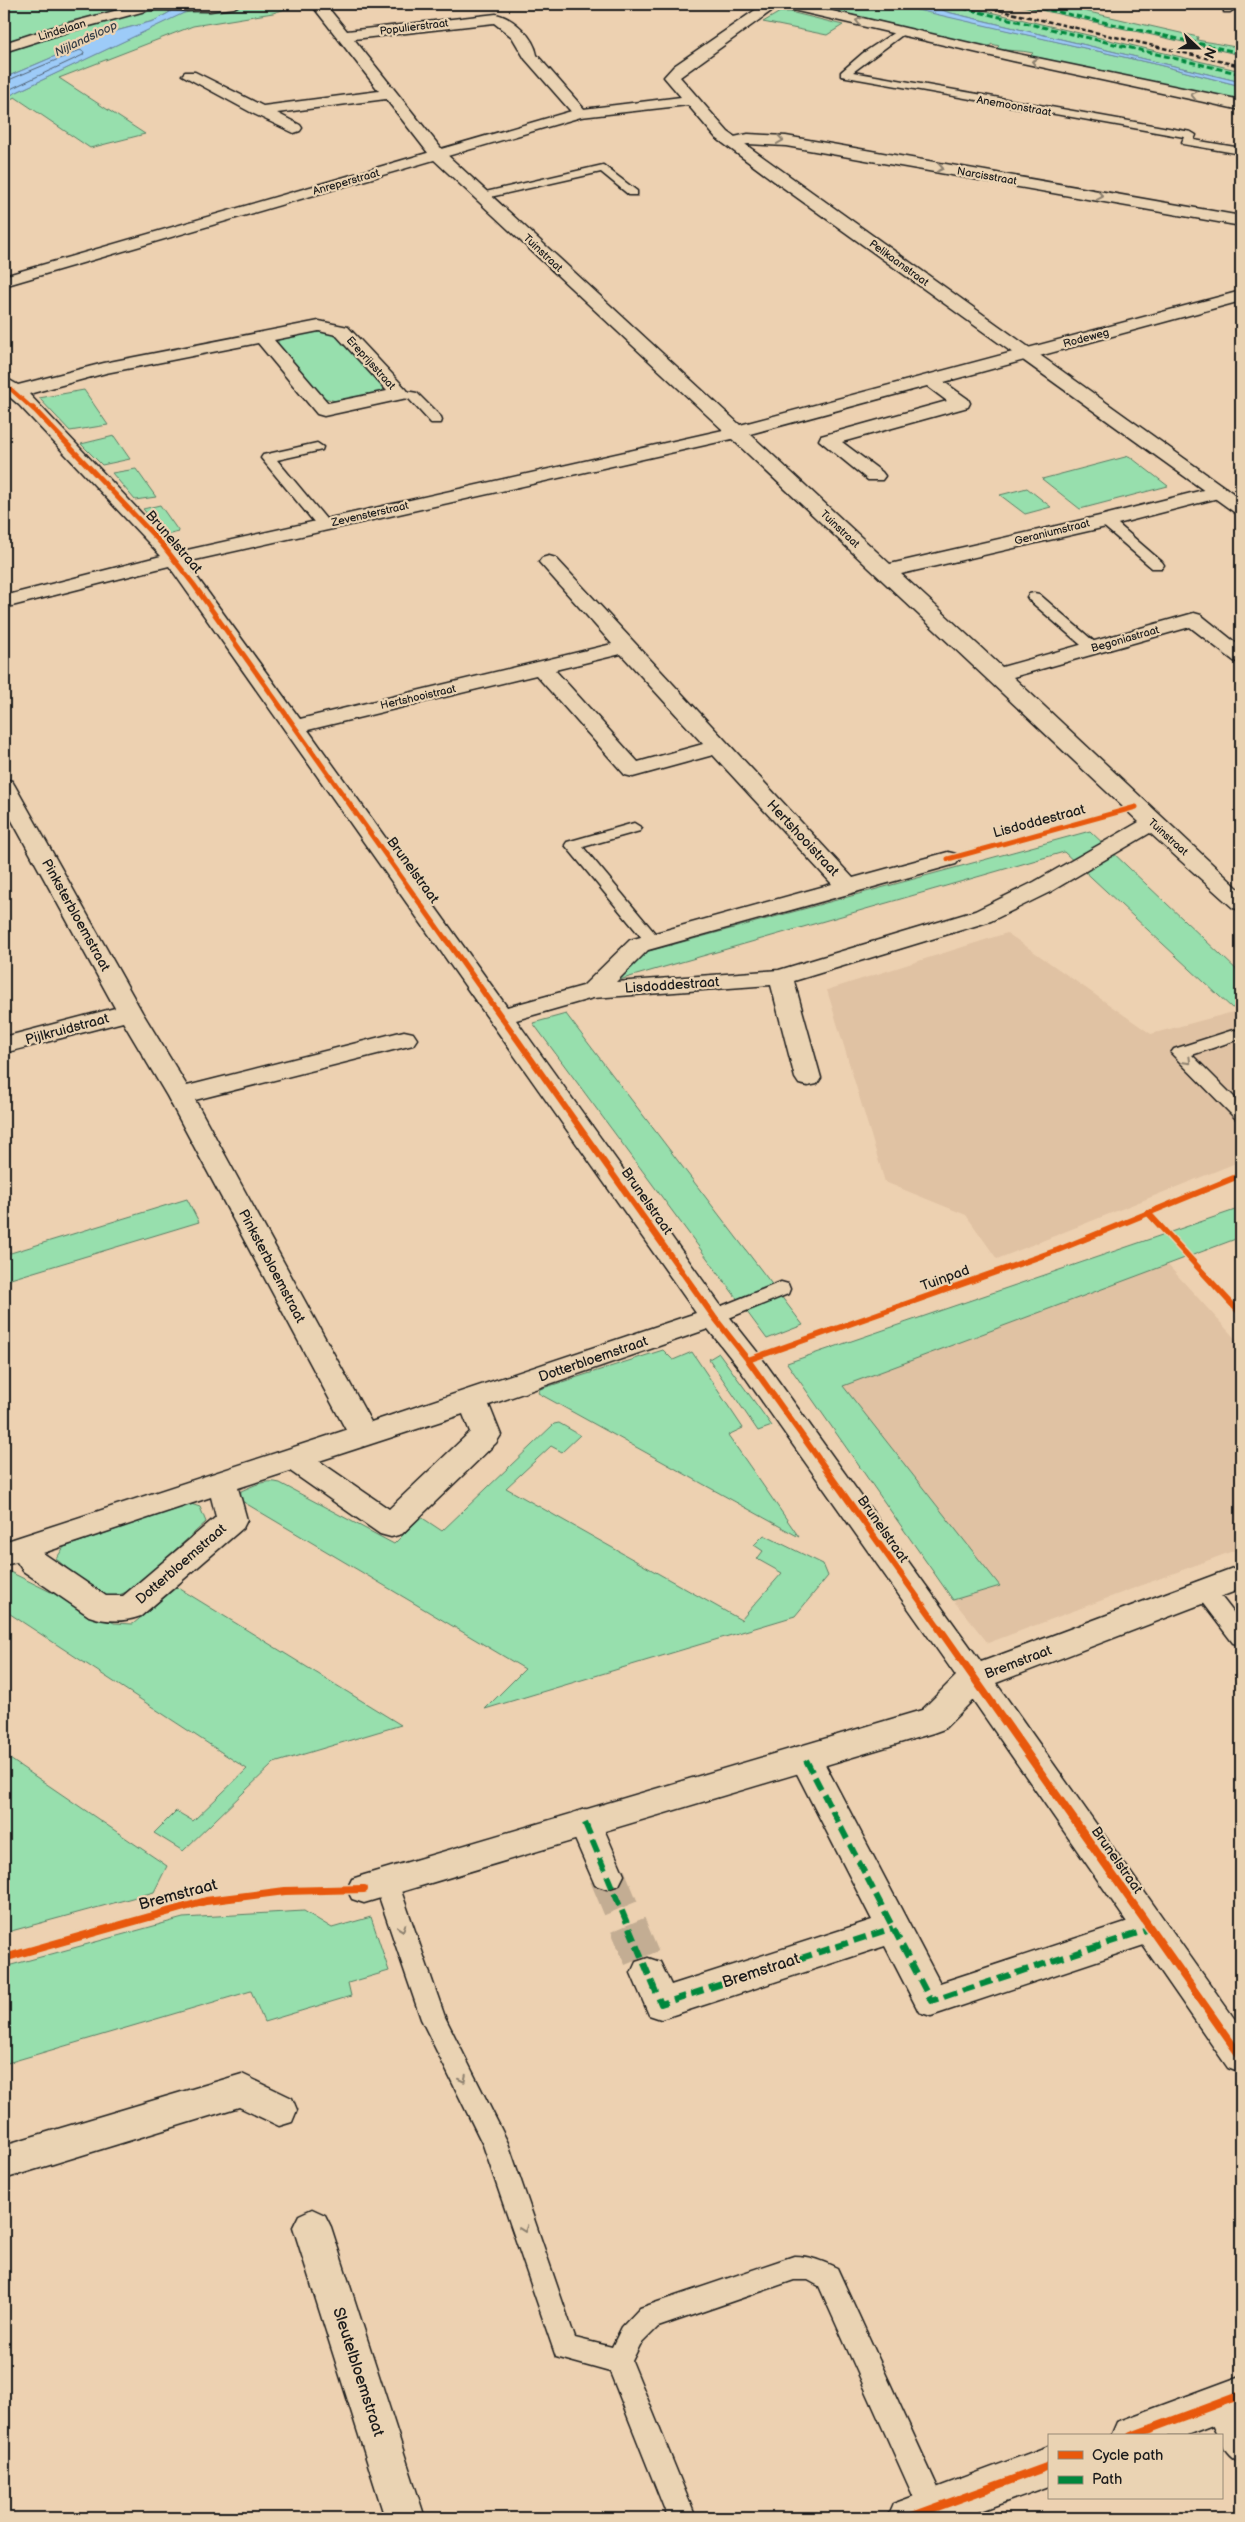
<svg xmlns="http://www.w3.org/2000/svg" width="1245" height="2522" font-family="'Balsamiq Sans',sans-serif">
<style>
.built{fill:#e0c2a3}
.green{fill:#97dfad;stroke:#5a7e64}
.water{fill:#9dcbf8;stroke:#6985a0}
.lines{fill:none;stroke-linecap:round;stroke-linejoin:round}
.shore{stroke:#506274;stroke-width:1}
.pedestrian-tunnel{stroke:#c3ad93;stroke-width:36;stroke-dasharray:36 18;stroke-linecap:butt}
.service-casing{stroke:#1c1c1c;stroke-width:3}
.pedestrian-casing{stroke:#1c1c1c;stroke-width:3}
.minor-casing{stroke:#1c1c1c;stroke-width:3}
.tertiary-casing{stroke:#1c1c1c;stroke-width:3}
.service{fill:#ead3b3;fill-rule:evenodd}
.pedestrian{fill:#ead3b3;fill-rule:evenodd}
.minor{fill:#ead3b3;fill-rule:evenodd}
.tertiary{fill:#ead3b3;fill-rule:evenodd}
.rail{stroke:#1c1c1c;stroke-width:2.5;stroke-dasharray:4.5 2.5;stroke-linecap:butt}
.quiet-far1{stroke:#00873e;stroke-width:3;stroke-dasharray:6 3;stroke-linecap:butt}
.quiet{stroke:#00873e;stroke-width:6;stroke-dasharray:13 6;stroke-linecap:butt}
.cycleway-far3-casing{stroke:#ead3b3;stroke-width:5.5}
.cycleway-far2-casing{stroke:#ead3b3;stroke-width:8}
.cycleway-far1-casing{stroke:#ead3b3;stroke-width:9}
.cycleway-casing{stroke:#ead3b3;stroke-width:11}
.cycleway-far3{stroke:#e8590c;stroke-width:4}
.cycleway-far2{stroke:#e8590c;stroke-width:5}
.cycleway-far1{stroke:#e8590c;stroke-width:6}
.cycleway{stroke:#e8590c;stroke-width:8}
.oneway{stroke:#8d816f}
.labels{text-anchor:middle;dominant-baseline:central;stroke-width:4.5;stroke-linejoin:round;paint-order:stroke}
.far-street-label{font-size:11px;fill:#1c1c1c;stroke:#ead3b3}
.far-water-label{font-size:12px;font-style:italic;fill:#363f48;stroke:#ead3b3}
.street-label{font-size:14px;fill:#1c1c1c;stroke:#ead3b3}
.near-street-label{font-size:16px;fill:#1c1c1c;stroke:#ead3b3}
</style>
<rect width="100%" height="100%" fill="#edd1b1"/>
<filter id="ink" filterUnits="userSpaceOnUse"><feTurbulence type="fractalNoise" baseFrequency=".02" numOctaves="2"/><feDisplacementMap in="SourceGraphic" scale="10" xChannelSelector="R" yChannelSelector="G"/><feConvolveMatrix kernelMatrix="1 2 1 2 8 2 1 2 1" color-interpolation-filters="sRGB"/></filter>
<g filter="url(#ink)">
<path class="built" d="M 1007,933 L 1151,1034 L 1233,1012 L 1241,1019 L 1241,1161 L 997,1259 L 966,1215 L 885,1182 L 827,990 Z
M 1146,1241 L 1241,1345 L 1241,1548 L 988,1643 L 953,1600 L 787,1363 Z"/>
<path class="green" d="M 4,4 L 130,4 L 127,8 L 4,44 Z
M 257,4 L 286,4 L 291,7 L 273,13 L 193,26 L 59,78 L 145,134 L 90,148 L 15,97 L 4,102 L 4,98 L 183,13 Z
M 806,4 L 891,4 L 911,8 L 1159,65 L 1241,86 L 1241,100 L 1030,56 L 1033,53 C 1021,50 1007,51 996,49 L 999,46 L 992,44 L 988,47 Z
M 937,4 L 956,4 L 1241,71 L 1241,82 L 947,12 L 936,7 Z
M 1014,4 L 1054,4 L 1198,37 L 1197,40 L 1241,48 L 1241,55 Z
M 155,10 L 172,11 L 154,21 L 112,32 L 4,78 L 4,52 L 40,39 L 144,11 Z
M 780,12 L 790,12 L 843,25 L 827,35 L 763,22 Z
M 321,329 L 338,334 L 384,389 L 381,392 L 339,402 L 321,397 L 278,345 L 278,340 L 285,335 Z
M 84,390 L 108,425 L 70,431 L 39,398 Z
M 114,436 L 130,459 L 102,465 L 81,444 Z
M 1129,456 L 1168,486 L 1080,509 L 1042,479 Z
M 136,469 L 156,497 L 135,500 L 112,473 Z
M 1027,488 L 1051,507 L 1025,514 L 1000,495 Z
M 160,505 L 179,532 L 166,535 L 143,509 Z
M 1090,831 L 1241,974 L 1241,1005 L 1232,1008 L 1064,852 L 619,980 L 642,953 Z
M 566,1014 L 803,1325 L 767,1339 L 533,1023 Z
M 187,1199 L 199,1222 L 4,1281 L 4,1255 Z
M 1241,1208 L 1241,1237 L 843,1386 L 1000,1586 L 953,1600 L 787,1363 Z
M 663,1350 L 673,1360 L 692,1352 L 743,1428 L 728,1435 L 799,1537 L 538,1393 L 540,1389 Z
M 719,1353 L 772,1426 L 758,1431 L 709,1359 Z
M 559,1423 L 580,1435 L 562,1452 L 551,1446 L 506,1488 L 741,1620 L 782,1573 L 757,1559 L 763,1551 L 754,1545 L 764,1535 L 823,1564 L 828,1576 L 795,1616 L 485,1709 L 525,1669 L 240,1500 L 241,1491 C 255,1485 265,1479 280,1483 L 394,1544 L 421,1517 L 442,1531 L 554,1424 Z
M 191,1504 L 200,1507 L 206,1522 L 131,1590 L 114,1597 L 100,1596 L 56,1559 L 64,1547 Z
M 4,1569 L 114,1623 L 133,1624 L 177,1587 L 401,1725 L 274,1763 L 183,1851 L 154,1833 L 176,1811 L 193,1821 L 247,1769 L 4,1610 Z
M 4,1755 L 167,1866 L 154,1892 L 4,1933 Z
M 304,1911 L 332,1928 L 371,1917 L 389,1971 L 348,1983 L 351,1996 L 264,2022 L 251,1991 L 4,2064 L 4,1967 L 183,1918 Z"/>
<path class="water" d="M 891,4 L 937,4 L 936,7 L 947,12 L 1241,82 L 1241,86 L 1159,65 Z
M 172,11 L 186,12 L 4,98 L 4,78 L 112,32 L 154,21 Z"/>
<g class="lines">
<path class="shore" d="M 4,82 L 80,50 L 84,52 L 83,55 L 4,92"/>
<path class="pedestrian-tunnel" d="M 607,1875 L 648,1973"/>
<g class="service-casing">
<path id="service" d="M 1230,4 L 1241,5 L 1230,12 L 1224,12 L 1224,8 Z
M 901,28 L 905,29 L 905,33 L 853,72 L 1191,132 L 1196,135 L 1194,140 L 1241,148 L 1241,154 L 1183,144 L 1182,142 L 1184,137 L 841,76 L 841,72 L 863,53 Z
M 603,165 L 637,191 L 637,195 L 629,195 L 601,172 L 481,199 L 475,196 L 481,193 Z
M 400,390 L 417,393 L 441,417 L 442,420 L 441,423 L 431,423 L 409,399 L 396,397 L 394,394 L 396,391 Z
M 317,443 L 323,447 L 322,450 L 277,460 L 331,525 L 324,529 L 319,528 L 261,458 L 263,455 Z
M 1106,517 L 1111,518 L 1162,562 L 1164,565 L 1162,568 L 1152,568 L 1101,524 L 1099,521 Z
M 1034,593 L 1039,594 L 1098,645 L 1100,648 L 1098,651 L 1088,651 L 1029,600 L 1027,597 L 1029,594 Z
M 634,823 L 642,828 L 640,831 L 583,847 L 659,938 L 661,941 L 653,946 L 647,944 L 565,845 L 567,842 Z
M 1233,1030 L 1239,1031 L 1241,1035 L 1239,1039 L 1192,1055 L 1241,1104 L 1241,1120 L 1235,1118 L 1171,1053 L 1174,1049 Z
M 781,1282 L 788,1284 L 790,1289 L 788,1294 L 714,1324 L 707,1322 L 704,1317 L 707,1312 Z
M 1205,1583 L 1212,1585 L 1241,1622 L 1241,1645 L 1233,1643 L 1198,1597 L 1194,1591 L 1198,1585 Z
M 386,1872 L 394,1875 L 398,1882 L 445,2017 L 508,2143 L 575,2338 L 612,2347 L 622,2327 L 640,2308 L 794,2256 C 811,2256 822,2261 837,2268 L 943,2499 L 947,2509 L 943,2518 L 923,2518 L 819,2286 L 808,2280 L 794,2280 L 658,2327 L 640,2345 L 632,2361 L 696,2518 L 668,2518 L 610,2372 L 556,2357 L 483,2145 L 421,2019 L 374,1882 L 378,1875 Z
M 1216,2392 C 1243,2403 1243,2439 1241,2463 C 1230,2459 1221,2448 1221,2436 L 1218,2436 L 1203,2405 L 1206,2396 Z"/>
</g>
<g class="pedestrian-casing">
<path id="pedestrian" d="M 806,1747 L 818,1751 L 940,1983 L 1150,1914 L 1162,1919 L 1167,1929 L 1162,1939 L 931,2016 L 919,2012 L 885,1946 L 661,2019 L 649,2015 L 631,1973 L 636,1962 L 648,1958 L 660,1962 L 671,1985 L 872,1920 L 790,1760 L 794,1751 Z
M 585,1809 L 597,1813 L 624,1875 L 619,1885 L 607,1889 L 595,1885 L 568,1823 L 573,1813 Z"/>
</g>
<g class="minor-casing">
<path id="minor" d="M 141,4 L 241,4 L 234,8 L 210,11 L 149,10 L 67,32 L 4,52 L 4,43 L 57,26 Z
M 311,4 L 325,4 L 347,31 L 496,14 C 514,18 534,37 537,55 L 585,110 L 588,113 L 585,116 L 575,116 L 525,59 L 512,37 L 494,23 L 354,39 L 444,152 L 740,425 L 1241,291 L 1241,301 L 944,382 L 968,399 L 970,403 L 968,407 L 842,442 L 882,472 L 885,476 L 882,480 L 868,480 L 819,440 L 821,436 L 947,401 L 927,386 L 750,434 L 890,564 L 1104,515 L 1219,486 L 1226,488 L 1229,492 L 1226,496 L 1106,527 L 901,574 L 1002,667 L 1194,613 L 1201,615 L 1241,647 L 1241,663 L 1234,661 L 1190,627 L 1013,677 L 1241,891 L 1241,910 L 1233,908 L 1150,833 L 1050,892 L 991,921 L 794,981 L 821,1078 L 817,1084 L 808,1086 L 799,1084 L 795,1078 L 771,985 L 593,998 L 516,1020 L 724,1310 L 758,1353 L 981,1662 L 1241,1565 L 1241,1589 L 996,1683 L 1241,2028 L 1241,2073 L 1228,2068 L 973,1700 L 944,1729 L 933,1733 L 364,1903 L 352,1899 L 347,1889 L 352,1879 L 364,1875 L 922,1710 L 956,1676 L 738,1367 L 708,1329 L 489,1405 L 501,1435 L 496,1443 L 402,1534 L 391,1537 L 380,1534 L 290,1471 L 238,1488 L 247,1520 L 243,1528 L 141,1616 C 124,1622 106,1622 89,1616 L 23,1571 L 17,1562 L 4,1565 L 4,1542 L 346,1430 L 167,1096 L 123,1022 L 4,1053 L 4,1037 L 115,1008 L 4,806 L 4,779 L 12,781 L 15,786 L 142,1012 L 187,1086 L 404,1031 L 413,1033 L 417,1039 L 413,1045 L 195,1100 L 371,1422 L 696,1313 L 169,566 L 4,608 L 4,596 L 161,556 L 19,405 L 4,392 L 4,377 L 18,385 L 104,363 L 319,321 L 348,327 L 407,390 L 409,394 L 407,398 L 324,416 L 317,414 L 258,343 L 106,373 L 29,394 L 178,552 L 723,430 L 432,158 L 386,99 L 277,113 L 300,125 L 302,128 L 300,131 L 294,133 L 254,114 L 182,75 L 185,72 L 195,72 L 263,106 L 379,91 ZM 319,331 L 336,335 L 387,391 L 328,403 L 274,340 ZM 732,439 L 1139,822 L 1034,882 L 975,911 L 779,970 L 616,982 L 648,950 L 956,864 L 960,859 L 956,854 L 948,852 L 853,878 L 556,558 L 549,556 L 542,558 L 539,562 L 612,644 L 300,719 L 186,562 ZM 621,654 L 703,744 L 638,762 L 555,670 ZM 536,675 L 625,775 L 633,777 L 713,755 L 832,884 L 630,940 L 583,986 L 507,1007 L 308,730 ZM 463,1414 L 470,1432 L 389,1509 L 319,1461 ZM 211,1497 L 216,1517 L 123,1596 L 106,1596 L 43,1553 Z
M 777,4 L 802,4 L 1013,53 L 1241,100 L 1241,110 L 1013,61 L 784,8 Z
M 748,134 L 786,136 L 1241,216 L 1241,226 L 786,146 L 748,144 L 731,147 L 723,142 L 725,139 Z
M 242,2074 L 292,2098 L 297,2110 L 292,2122 L 279,2126 L 239,2107 L 4,2179 L 4,2145 Z
M 312,2209 L 325,2215 L 331,2227 L 425,2518 L 385,2518 L 293,2227 L 299,2215 Z
M 1241,2376 L 1241,2414 L 1184,2436 L 1111,2436 L 1117,2422 Z
M 1049,2446 L 1049,2486 L 961,2518 L 887,2518 L 893,2504 Z"/>
</g>
<g class="tertiary-casing">
<path id="tertiary" d="M 764,4 L 781,4 L 680,77 L 728,132 L 1241,499 L 1241,514 L 1234,512 L 774,181 L 716,138 L 688,105 L 581,117 L 4,286 L 4,276 L 575,110 L 681,97 L 664,77 L 674,66 Z"/>
</g>
<use href="#service" class="service"/>
<use href="#pedestrian" class="pedestrian"/>
<use href="#minor" class="minor"/>
<use href="#tertiary" class="tertiary"/>
<path class="rail" d="M 972,4 L 1241,66"/>
<path class="quiet-far1" d="M 945,4 L 1241,74
M 1023,4 L 1241,53"/>
<path class="quiet" d="M 806,1760 L 931,2001 L 1150,1929
M 585,1823 L 661,2004 L 893,1928"/>
<g class="cycleway-far3-casing">
<path id="cycleway-far3" d="M 4,383 L 34,410"/>
</g>
<g class="cycleway-far2-casing">
<path id="cycleway-far2" d="M 33,408 L 161,543 L 194,585 L 446,940
M 948,859 L 1136,807"/>
</g>
<g class="cycleway-far1-casing">
<path id="cycleway-far1" d="M 446,939 L 714,1317 L 748,1360 L 940,1629
M 1150,1215 L 1241,1314
M 748,1360 L 1058,1250 L 1241,1175"/>
</g>
<g class="cycleway-casing">
<path id="cycleway" d="M 939,1628 L 1241,2057
M 4,1958 L 206,1901 L 285,1891 L 364,1889
M 1131,2436 L 1241,2395
M 907,2518 L 1049,2466"/>
</g>
<use href="#cycleway-far3" class="cycleway-far3"/>
<use href="#cycleway-far2" class="cycleway-far2"/>
<use href="#cycleway-far1" class="cycleway-far1"/>
<use href="#cycleway" class="cycleway"/>
</g>
<defs><path id="oneway-chevron" d="M-2-3.5L2.5 0L-2 3.5" fill="none" stroke-width="1.6" stroke-linecap="round" stroke-linejoin="round" transform="scale(1.25)"/></defs>
<g class="oneway">
<use href="#oneway-chevron" transform="translate(859 21) rotate(-167)"/>
<use href="#oneway-chevron" transform="translate(1035 62) rotate(-168)"/>
<use href="#oneway-chevron" transform="translate(1194 95) rotate(-168)"/>
<use href="#oneway-chevron" transform="translate(780 140) rotate(8)"/>
<use href="#oneway-chevron" transform="translate(940 168) rotate(10)"/>
<use href="#oneway-chevron" transform="translate(1100 196) rotate(10)"/>
<use href="#oneway-chevron" transform="translate(1188 1061) rotate(45)"/>
<use href="#oneway-chevron" transform="translate(402 1928) rotate(71)"/>
<use href="#oneway-chevron" transform="translate(463 2079) rotate(63)"/>
<use href="#oneway-chevron" transform="translate(524 2229) rotate(71)"/>
</g>
</g>
<g class="labels">
<g class="far-street-label">
<text transform="translate(414 27) rotate(-7)">Populierstraat</text>
<text transform="translate(62 30) rotate(-17)">Lindelaan</text>
<text transform="translate(1014 106) rotate(10)">Anemoonstraat</text>
<text transform="translate(987 176) rotate(10)">Narcisstraat</text>
<text transform="translate(346 182) rotate(-16)">Anreperstraat</text>
<text transform="translate(543 253) rotate(43)">Tuinstraat</text>
<text transform="translate(899 263) rotate(36)">Pelikaanstraat</text>
<text transform="translate(1086 338) rotate(-15)">Rodeweg</text>
<text transform="translate(371 363) rotate(48)">Ereprijsstraat</text>
<text transform="translate(370 514) rotate(-13)">Zevensterstraat</text>
<text transform="translate(840 529) rotate(43)">Tuinstraat</text>
<text transform="translate(1052 532) rotate(-14)">Geraniumstraat</text>
<text transform="translate(1125 639) rotate(-16)">Begoniastraat</text>
<text transform="translate(418 697) rotate(-13)">Hertshooistraat</text>
<text transform="translate(1168 837) rotate(42)">Tuinstraat</text>
</g>
<g class="far-water-label">
<text transform="translate(86 39) rotate(-25)">Nijlandsloop</text>
</g>
<g class="street-label">
<text transform="translate(174 542) rotate(49)">Brunelstraat</text>
<text transform="translate(1039 821) rotate(-15)">Lisdoddestraat</text>
<text transform="translate(803 838) rotate(47)">Hertshooistraat</text>
<text transform="translate(413 870) rotate(54)">Brunelstraat</text>
<text transform="translate(76 915) rotate(61)">Pinksterbloemstraat</text>
<text transform="translate(672 985) rotate(-4)">Lisdoddestraat</text>
<text transform="translate(67 1029) rotate(-15)">Pijlkruidstraat</text>
<text transform="translate(647 1201) rotate(55)">Brunelstraat</text>
<text transform="translate(272 1266) rotate(62)">Pinksterbloemstraat</text>
<text transform="translate(945 1278) rotate(-20)">Tuinpad</text>
<text transform="translate(593 1359) rotate(-19)">Dotterbloemstraat</text>
<text transform="translate(883 1529) rotate(55)">Brunelstraat</text>
<text transform="translate(181 1564) rotate(-41)">Dotterbloemstraat</text>
<text transform="translate(1018 1662) rotate(-21)">Bremstraat</text>
<text transform="translate(1117 1860) rotate(55)">Brunelstraat</text>
</g>
<g class="near-street-label">
<text transform="translate(178 1895) rotate(-15)">Bremstraat</text>
<text transform="translate(761 1971) rotate(-18)">Bremstraat</text>
<text transform="translate(358 2372) rotate(72)">Sleutelbloemstraat</text>
</g>
</g>
<rect width="1245" height="2522" fill="none" stroke="#ead3b3" stroke-width="20"/>
<rect x="10" y="10" width="1225" height="2502" fill="none" stroke="#1c1c1c" stroke-width="2" filter="url(#ink)"/>
<rect x="1048" y="2434" width="175" height="65" fill="#ead3b3" stroke="#988a77"/>
<rect x="1058" y="2451" width="25" height="8" fill="#e8590c" stroke="#988a77"/>
<text x="1092" y="2460" font-size="15" fill="#1c1c1c">Cycle path</text>
<rect x="1058" y="2476" width="25" height="8" fill="#00873e" stroke="#988a77"/>
<text x="1092" y="2484" font-size="15" fill="#1c1c1c">Path</text>
<g transform="translate(1198 48) rotate(112)" stroke="#ead3b3" stroke-width="4" paint-order="stroke">
<path d="M0-4L9 19L0 12L-9 19Z" fill="#1c1c1c"/>
<text y="-8" font-size="14" font-weight="bold" text-anchor="middle" fill="#1c1c1c">N</text>
</g>
</svg>
